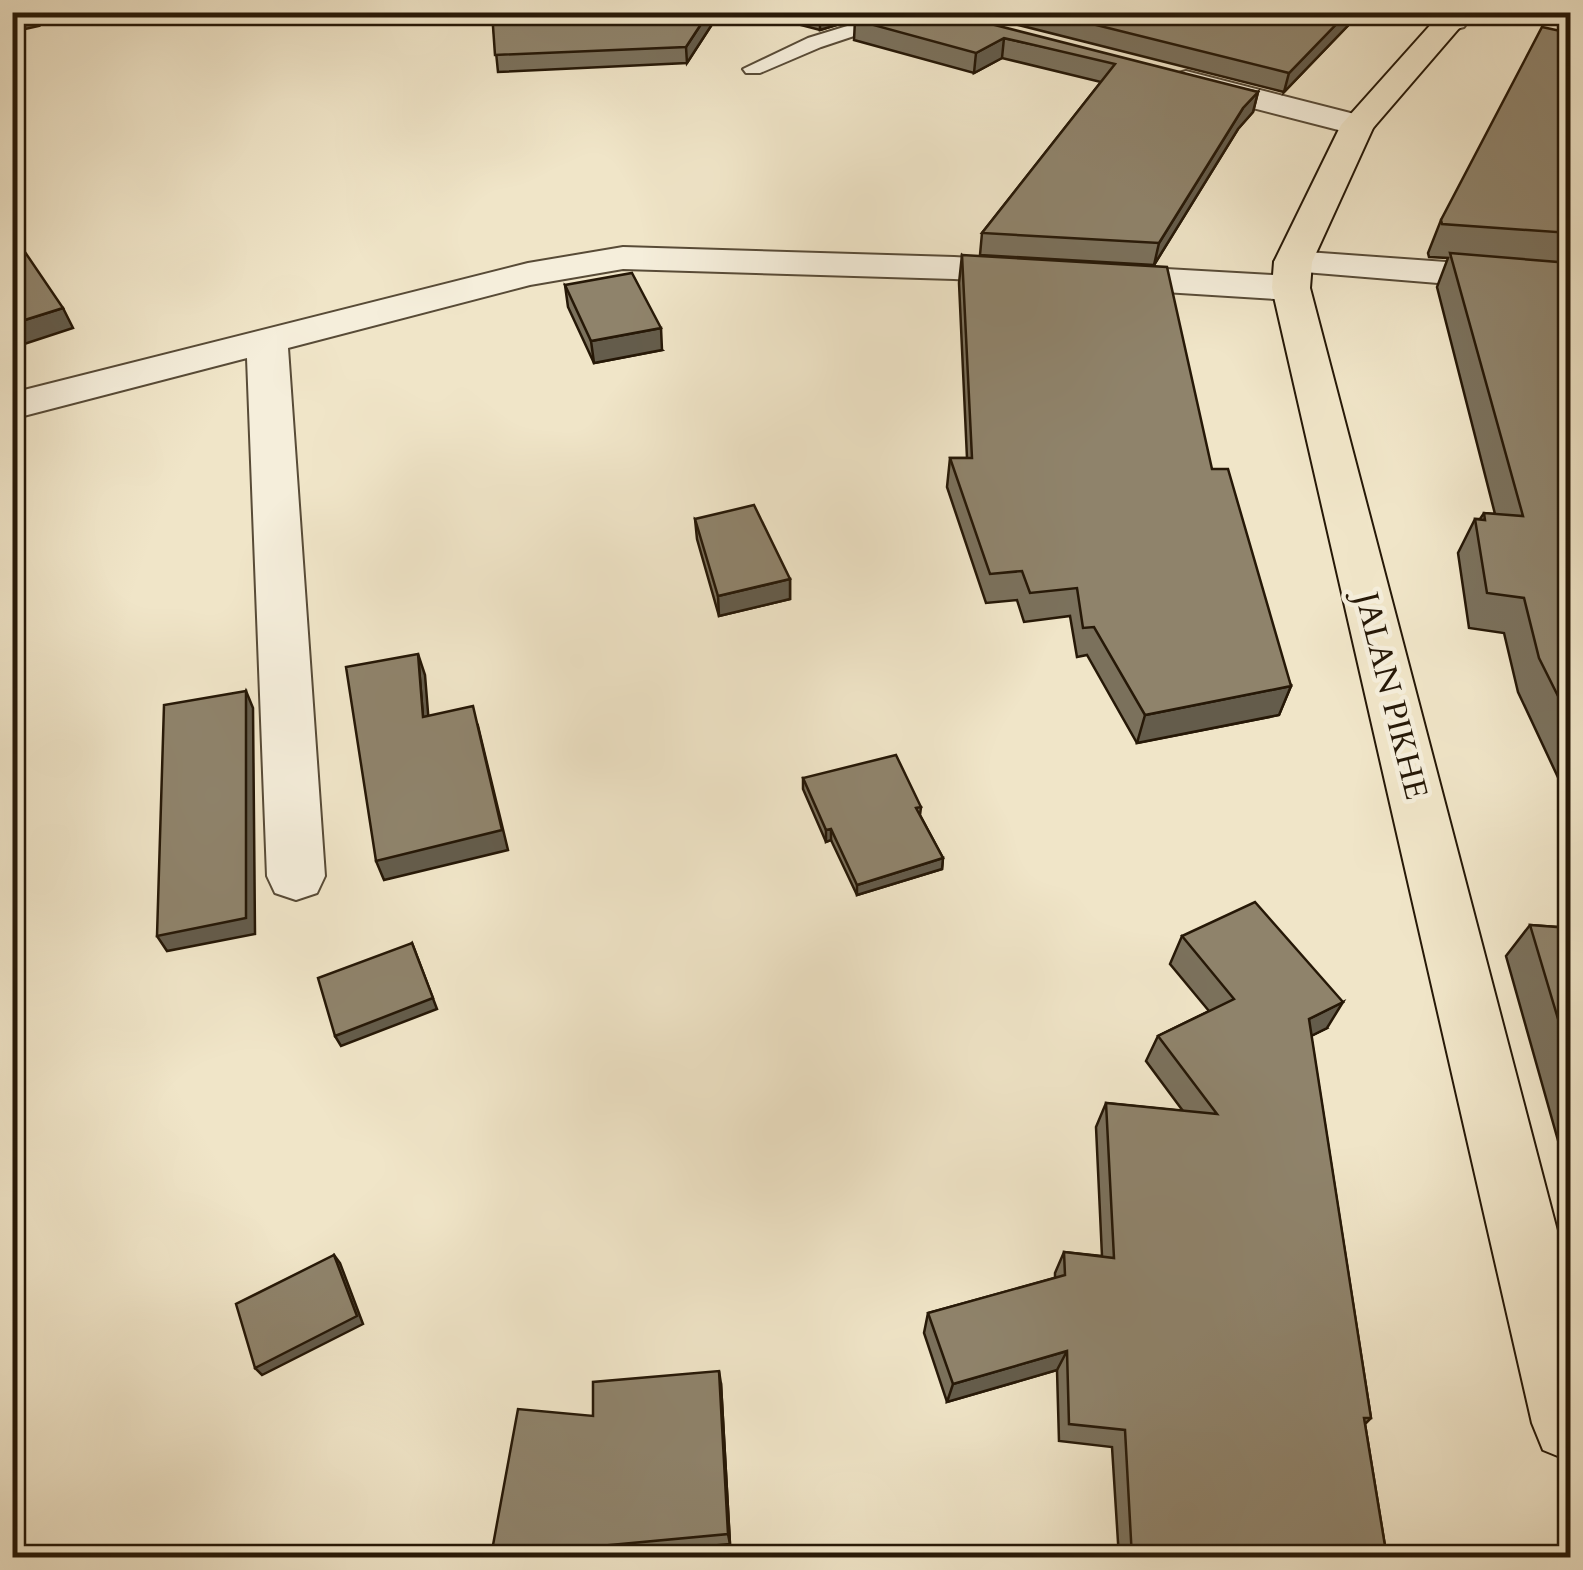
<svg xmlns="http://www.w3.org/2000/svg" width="1583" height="1570" font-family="Cardo,serif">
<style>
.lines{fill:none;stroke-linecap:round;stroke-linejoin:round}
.lane-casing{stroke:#584b37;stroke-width:4}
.street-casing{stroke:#584b37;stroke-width:4}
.highway-casing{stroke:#261807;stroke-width:4}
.lane{fill:#f5eedb;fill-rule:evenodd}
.street{fill:#f5eedb;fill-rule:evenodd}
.highway{fill:#f0e5c8;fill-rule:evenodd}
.wall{fill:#7b715c;stroke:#261807;stroke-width:2.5}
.shaded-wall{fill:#645c4b;stroke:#261807;stroke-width:2.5}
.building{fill:#8f836b;stroke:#261807;stroke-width:2.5}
.labels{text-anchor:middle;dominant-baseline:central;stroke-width:9;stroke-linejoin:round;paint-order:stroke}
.street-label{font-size:32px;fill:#261807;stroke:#f5eedb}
</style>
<rect width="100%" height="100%" fill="#f0e5c8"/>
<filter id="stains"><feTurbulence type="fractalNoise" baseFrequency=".002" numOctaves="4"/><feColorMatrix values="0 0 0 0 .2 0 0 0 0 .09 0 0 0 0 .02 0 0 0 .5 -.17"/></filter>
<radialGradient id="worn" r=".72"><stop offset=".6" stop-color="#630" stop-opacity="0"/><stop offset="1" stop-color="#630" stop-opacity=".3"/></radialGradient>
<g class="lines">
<g class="lane-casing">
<path id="lane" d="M 893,12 L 926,12 L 821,47 L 760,73 L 746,73 L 743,69 L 808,38 Z"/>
</g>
<g class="street-casing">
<path id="street" d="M 1402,12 L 1455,12 L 1468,21 L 1464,27 L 1453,30 L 1406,18 Z
M 1186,71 L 1370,118 L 1375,125 L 1370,132 L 1358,135 L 1175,88 L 1170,81 L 1175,74 Z
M 623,247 L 954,257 L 1291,276 L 1305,280 L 1310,288 L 1305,296 L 1291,300 L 954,279 L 623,269 L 530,285 L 288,348 L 325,876 L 317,893 L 296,900 L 275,893 L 267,876 L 247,358 L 12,419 L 12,393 L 528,263 Z
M 1293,251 L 1570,271 L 1570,294 L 1280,270 L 1274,262 L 1280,254 Z"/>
</g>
<g class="highway-casing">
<path id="highway" d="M 1442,12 L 1473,12 L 1373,128 L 1312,262 L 1310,288 L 1570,1280 L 1570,1461 L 1543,1450 L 1532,1423 L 1272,288 L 1274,262 L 1341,125 Z"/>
</g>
<use href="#lane" class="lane"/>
<use href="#street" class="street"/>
<use href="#highway" class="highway"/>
</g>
<path class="wall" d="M 492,12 L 720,12 L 687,63 L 498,72 Z
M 769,12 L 879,12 L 820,30 L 782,20 Z
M 879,12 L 1258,92 L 1253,112 L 1238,129 L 1154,265 L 980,255 L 982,233 L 1101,82 L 1002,58 L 974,73 L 854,40 L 855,20 Z
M 967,12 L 1361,12 L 1284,92 Z
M 1570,33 L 1570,803 L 1518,692 L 1504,633 L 1469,628 L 1458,553 L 1475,519 L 1480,519 L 1484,513 L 1495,514 L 1437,287 L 1448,258 L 1429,257 L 1428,253 L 1441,220 Z
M 962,255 L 1212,469 L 1291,686 L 1279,715 L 1137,743 L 1087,655 L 1077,657 L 1070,616 L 1024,622 L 1017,600 L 986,603 L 947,487 L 950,458 L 967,458 L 959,283 Z
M 565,285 L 662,350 L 594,363 L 568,307 Z
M 695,519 L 790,579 L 790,599 L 719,616 L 697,539 Z
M 803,778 L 921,807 L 920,815 L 943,858 L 942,869 L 857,895 L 831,840 L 826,842 L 803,789 Z
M 1530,925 L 1570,928 L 1570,1183 L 1506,956 Z
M 1182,936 L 1327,1028 L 1311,1036 L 1371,1418 L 1365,1424 L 1387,1558 L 1119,1558 L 1112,1447 L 1059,1441 L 1057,1370 L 947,1402 L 924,1333 L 928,1313 L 1055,1278 L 1055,1273 L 1064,1252 L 1102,1256 L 1096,1127 L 1106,1103 L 1183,1111 L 1146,1061 L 1158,1036 L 1209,1011 L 1170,964 Z
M 721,1384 L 730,1544 L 583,1558 L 493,1558 L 491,1556 L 593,1416 Z"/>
<path class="shaded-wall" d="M 709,12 L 720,12 L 687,63 L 686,47 Z
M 827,12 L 879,12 L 820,30 L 820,15 Z
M 1348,12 L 1361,12 L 1284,92 L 1289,73 Z
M 34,16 L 39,26 L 12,32 L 12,21 Z
M 1004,38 L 1002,58 L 974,73 L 976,53 Z
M 1258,92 L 1253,112 L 1238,129 L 1154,265 L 1159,243 L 1243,108 Z
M 63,308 L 73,328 L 12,348 L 12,324 Z
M 661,328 L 662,350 L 594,363 L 591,341 Z
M 790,579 L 790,599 L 719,616 L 718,596 Z
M 418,654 L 425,675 L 430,737 L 423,717 Z
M 1291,686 L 1279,715 L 1137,743 L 1145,715 Z
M 246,691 L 253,708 L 255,934 L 167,951 L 157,936 Z
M 478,726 L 508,850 L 384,880 L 376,861 Z
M 831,829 L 831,840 L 826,842 L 826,830 Z
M 943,858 L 942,869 L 857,895 L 857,885 Z
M 412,943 L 437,1009 L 341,1046 L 335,1036 Z
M 1343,1002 L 1327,1028 L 1293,1045 L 1309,1019 Z
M 334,1255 L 340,1263 L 363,1324 L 262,1375 L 255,1368 Z
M 1067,1351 L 1057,1370 L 947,1402 L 953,1384 Z
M 719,1371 L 721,1384 L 730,1544 L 728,1534 Z"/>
<path class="building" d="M 12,12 L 32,12 L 34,16 L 12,21 Z
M 492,12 L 709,12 L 686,47 L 495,55 Z
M 879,12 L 944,12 L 1258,92 L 1243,108 L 1159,243 L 982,233 L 1115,64 L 1004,38 L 976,53 L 855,20 Z
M 1044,12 L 1348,12 L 1289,73 Z
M 1542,27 L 1570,33 L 1570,233 L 1442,224 L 1441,220 Z
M 12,233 L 63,308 L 12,324 Z
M 1450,253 L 1570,263 L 1570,720 L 1539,658 L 1524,598 L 1487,593 L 1475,519 L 1485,520 L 1484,513 L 1523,516 Z
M 962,255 L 1167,267 L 1212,469 L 1228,469 L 1291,686 L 1145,715 L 1094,627 L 1083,628 L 1077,588 L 1030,593 L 1022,571 L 990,574 L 950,458 L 972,458 Z
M 632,273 L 661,328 L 591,341 L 565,285 Z
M 754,505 L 790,579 L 718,596 L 695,519 Z
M 418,654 L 423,717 L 473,706 L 502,830 L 376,861 L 346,667 Z
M 246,691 L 246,918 L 157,936 L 164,705 Z
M 896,755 L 921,807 L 916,808 L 943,858 L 857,885 L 831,829 L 826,830 L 803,778 Z
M 1255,902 L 1343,1002 L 1309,1019 L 1371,1418 L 1364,1418 L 1387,1558 L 1132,1558 L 1125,1430 L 1069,1424 L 1067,1351 L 953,1384 L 928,1313 L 1065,1275 L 1064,1252 L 1114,1258 L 1106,1103 L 1217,1114 L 1158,1036 L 1234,999 L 1182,936 Z
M 1530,925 L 1570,928 L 1570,1059 Z
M 412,943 L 433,998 L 335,1036 L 318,978 Z
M 334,1255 L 357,1316 L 255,1368 L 236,1304 Z
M 719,1371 L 728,1534 L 491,1556 L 518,1409 L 593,1416 L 593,1382 Z"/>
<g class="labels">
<g class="street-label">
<text transform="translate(1391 696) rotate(76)">JALAN PIKHE</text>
</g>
</g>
<rect width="1583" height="1570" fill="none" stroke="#f0e5c8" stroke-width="50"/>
<rect x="15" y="15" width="1553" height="1540" fill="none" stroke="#261807" stroke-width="5"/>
<rect x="25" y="25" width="1533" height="1520" fill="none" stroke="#261807" stroke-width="2.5"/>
<rect width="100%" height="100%" filter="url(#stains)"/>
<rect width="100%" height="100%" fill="url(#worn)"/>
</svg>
